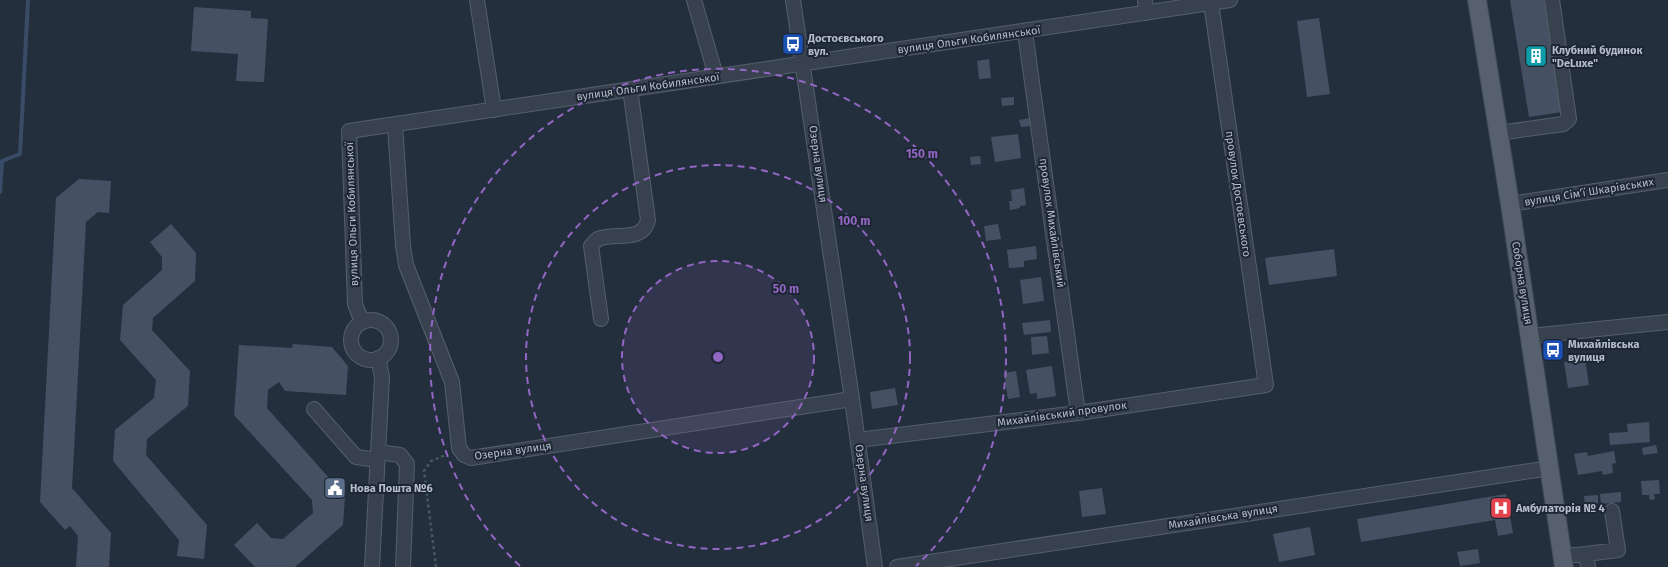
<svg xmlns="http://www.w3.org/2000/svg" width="1668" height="567" font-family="'Fira Sans',sans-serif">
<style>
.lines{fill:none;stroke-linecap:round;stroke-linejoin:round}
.stream{stroke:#394c67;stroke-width:4}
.building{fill:#455162}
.minor-casing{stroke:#565f6c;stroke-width:16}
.major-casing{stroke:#414a57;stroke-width:20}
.path{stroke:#44595c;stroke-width:2.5;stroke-dasharray:3 3;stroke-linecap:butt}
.minor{stroke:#38414e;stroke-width:14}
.major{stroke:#56606e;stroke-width:18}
.ring{fill:none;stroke:#9266c3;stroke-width:2;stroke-dasharray:7 5}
.labels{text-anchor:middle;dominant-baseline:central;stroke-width:4;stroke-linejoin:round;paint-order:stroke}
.poi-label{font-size:11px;font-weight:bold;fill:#b4bcc9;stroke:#1d2633;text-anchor:start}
.street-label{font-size:11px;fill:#b4bcc9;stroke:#1d2633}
.centre{fill:#9266c3;stroke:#1d2633;stroke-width:2}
.ring-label{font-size:12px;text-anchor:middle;font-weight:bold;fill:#9266c3;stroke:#1d2633;stroke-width:4;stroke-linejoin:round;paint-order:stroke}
</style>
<rect width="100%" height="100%" fill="#242f3e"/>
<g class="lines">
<path class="stream" d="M 0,192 L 2,161 L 20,154 L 28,0"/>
</g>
<path class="building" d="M 1510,0 L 1544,0 L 1562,112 L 1529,117 Z
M 194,7 L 251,11 L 251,18 L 268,19 L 264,82 L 236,81 L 238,54 L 191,51 Z
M 1319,18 L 1330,94 L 1307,97 L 1297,21 Z
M 989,59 L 991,78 L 979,79 L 977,61 Z
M 1014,97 L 1014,105 L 1002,106 L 1001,98 Z
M 1030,118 L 1031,126 L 1021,127 L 1019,120 Z
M 1018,134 L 1021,158 L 995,162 L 991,137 Z
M 980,156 L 981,164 L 971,165 L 970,157 Z
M 79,179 L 111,181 L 109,213 L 98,212 L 86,222 L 72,488 L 111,533 L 109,567 L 76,567 L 78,536 L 70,526 L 65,530 L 40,502 L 56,198 Z
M 1024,188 L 1026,205 L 1020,206 L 1020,208 L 1010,210 L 1009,201 L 1012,201 L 1011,190 Z
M 171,224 L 196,253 L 195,281 L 153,318 L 152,330 L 190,371 L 188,406 L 147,439 L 146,455 L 207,525 L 204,559 L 177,556 L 179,540 L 113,461 L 115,430 L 154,398 L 156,380 L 120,340 L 123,305 L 162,270 L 162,257 L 150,242 Z
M 998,224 L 1001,239 L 986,241 L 984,226 Z
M 1036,246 L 1037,259 L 1024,261 L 1024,267 L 1009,268 L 1007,250 Z
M 1334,249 L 1337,276 L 1269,285 L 1265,258 Z
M 1041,277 L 1044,301 L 1023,304 L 1020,280 Z
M 1050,320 L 1051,332 L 1024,335 L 1022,323 Z
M 1047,336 L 1049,353 L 1032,355 L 1031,337 Z
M 293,344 L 332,347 L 348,366 L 346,395 L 285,391 L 279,382 L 268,390 L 267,408 L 345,496 L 343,525 L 295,567 L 255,567 L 234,545 L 257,523 L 271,538 L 283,539 L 313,513 L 312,500 L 234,415 L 239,345 L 292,348 Z
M 1585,358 L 1589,385 L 1568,388 L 1564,362 Z
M 1052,366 L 1056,396 L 1037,399 L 1037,393 L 1030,394 L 1026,370 Z
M 1016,371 L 1020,397 L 1008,399 L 1004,373 Z
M 895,388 L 898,405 L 872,409 L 870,392 Z
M 1649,422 L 1650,442 L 1610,445 L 1609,433 L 1628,432 L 1627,424 Z
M 1656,445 L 1658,453 L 1643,455 L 1642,448 Z
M 1614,451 L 1616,463 L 1612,464 L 1613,473 L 1603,475 L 1602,471 L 1578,475 L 1574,454 L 1587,452 L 1588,456 Z
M 1659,480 L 1660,494 L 1654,494 L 1655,499 L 1650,500 L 1649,495 L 1642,495 L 1641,481 Z
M 1102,488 L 1106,514 L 1082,517 L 1079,491 Z
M 1621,492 L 1621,502 L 1601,504 L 1600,494 Z
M 1506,494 L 1513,533 L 1498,536 L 1495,520 L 1361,542 L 1357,519 Z
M 1598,495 L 1598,503 L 1585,504 L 1584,496 Z
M 1310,527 L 1315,555 L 1279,562 L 1273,534 Z
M 1478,549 L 1480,563 L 1460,566 L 1457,552 Z"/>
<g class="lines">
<g class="minor-casing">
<path id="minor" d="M 477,0 L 494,110
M 694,0 L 716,76
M 793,0 L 852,399 L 875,567
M 1145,0 L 1146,13
M 1025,32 L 1078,413
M 395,125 L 403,246 L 406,265 L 452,382 L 459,448 L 464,455 L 471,458 L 852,399
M 1499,133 L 1563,124 L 1569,119 L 1552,0
M 1510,204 L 1668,180
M 601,319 L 591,246 C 593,244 596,240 598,239 C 615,232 643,243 648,220 L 630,89
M351 340a20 20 0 1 1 40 0a20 20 0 1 1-40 0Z
M 362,322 L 355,304 L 349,131 L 1230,0
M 1530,336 L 1668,322
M 314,409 L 356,457 L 377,460
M 858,440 L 1078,413 L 1266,385 L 1211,3
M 378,452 L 400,455 L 407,464 L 403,567
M 1586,554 L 1618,550 L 1612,511
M 1563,556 L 1586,554 L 1588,567
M 372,567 L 382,377 L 378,358
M 897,567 L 1550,468"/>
</g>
<g class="major-casing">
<path id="major" d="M 1477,0 L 1510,204 L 1564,567"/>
</g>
<path class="path" d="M 436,567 L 424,471 L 431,461 L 448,454"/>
<use href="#minor" class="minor"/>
<use href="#major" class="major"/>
</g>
<circle cx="718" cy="357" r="96" fill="#9266c3" fill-opacity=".12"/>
<g class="ring">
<circle cx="718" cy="357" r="96"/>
<circle cx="718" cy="357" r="192"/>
<path d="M520 566A288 288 0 1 1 916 566"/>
</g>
<defs>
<g id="bus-square" transform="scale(1.15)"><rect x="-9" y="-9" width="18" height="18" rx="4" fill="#1a4fb4" stroke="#1d2633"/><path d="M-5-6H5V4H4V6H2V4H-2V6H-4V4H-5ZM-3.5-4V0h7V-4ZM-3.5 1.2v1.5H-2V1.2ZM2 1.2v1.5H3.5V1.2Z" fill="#fff"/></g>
<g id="building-square" transform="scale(1.15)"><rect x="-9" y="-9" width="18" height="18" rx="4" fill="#0f9aa8" stroke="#1d2633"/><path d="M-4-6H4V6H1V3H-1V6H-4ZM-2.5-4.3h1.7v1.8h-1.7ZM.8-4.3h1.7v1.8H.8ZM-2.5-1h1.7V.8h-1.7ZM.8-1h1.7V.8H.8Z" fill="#fff"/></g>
<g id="civic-square" transform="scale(1.15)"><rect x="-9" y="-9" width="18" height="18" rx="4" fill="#5c6f8a" stroke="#1d2633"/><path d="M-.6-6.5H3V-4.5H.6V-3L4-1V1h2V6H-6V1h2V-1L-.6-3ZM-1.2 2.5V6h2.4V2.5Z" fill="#fff"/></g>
<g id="hospital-square" transform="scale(1.15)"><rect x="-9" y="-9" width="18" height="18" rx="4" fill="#e0444e" stroke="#1d2633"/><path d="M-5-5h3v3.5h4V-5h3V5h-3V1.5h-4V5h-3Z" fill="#fff"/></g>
</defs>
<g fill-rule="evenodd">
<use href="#bus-square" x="793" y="44"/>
<use href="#building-square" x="1536" y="56"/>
<use href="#bus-square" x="1553" y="350"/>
<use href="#civic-square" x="335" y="488"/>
<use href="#hospital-square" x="1501" y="508"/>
</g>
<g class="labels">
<g class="poi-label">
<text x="808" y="38">Достоєвського<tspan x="808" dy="13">вул.</tspan></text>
<text x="1552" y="50">Клубний будинок<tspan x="1552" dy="13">"DeLuxe"</tspan></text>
<text x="1568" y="344">Михайлівська<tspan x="1568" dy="13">вулиця</tspan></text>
<text x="350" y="488">Нова Пошта №6</text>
<text x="1516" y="508">Амбулаторія № 4</text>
</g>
<g class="street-label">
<text transform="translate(969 40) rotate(-8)">вулиця Ольги Кобилянської</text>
<text transform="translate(648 87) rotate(-8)">вулиця Ольги Кобилянської</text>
<text transform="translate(818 164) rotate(82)">Озерна вулиця</text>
<text transform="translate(1589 192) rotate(-9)">вулиця Сімʼї Шкарівських</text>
<text transform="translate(1238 194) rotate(82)">провулок Достоєвського</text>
<text transform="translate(352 214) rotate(-92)">вулиця Ольги Кобилянської</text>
<text transform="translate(1052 223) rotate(82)">провулок Михайлівський</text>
<text transform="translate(1522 283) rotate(81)">Соборна вулиця</text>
<text transform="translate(1062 414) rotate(-8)">Михайлівський провулок</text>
<text transform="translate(513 451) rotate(-8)">Озерна вулиця</text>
<text transform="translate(864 483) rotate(82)">Озерна вулиця</text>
<text transform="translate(1223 517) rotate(-9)">Михайлівська вулиця</text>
</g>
</g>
<circle cx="718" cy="357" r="6" class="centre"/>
<g class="ring-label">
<text x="922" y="158">150 m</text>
<text x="854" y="225">100 m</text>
<text x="786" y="293">50 m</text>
</g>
</svg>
